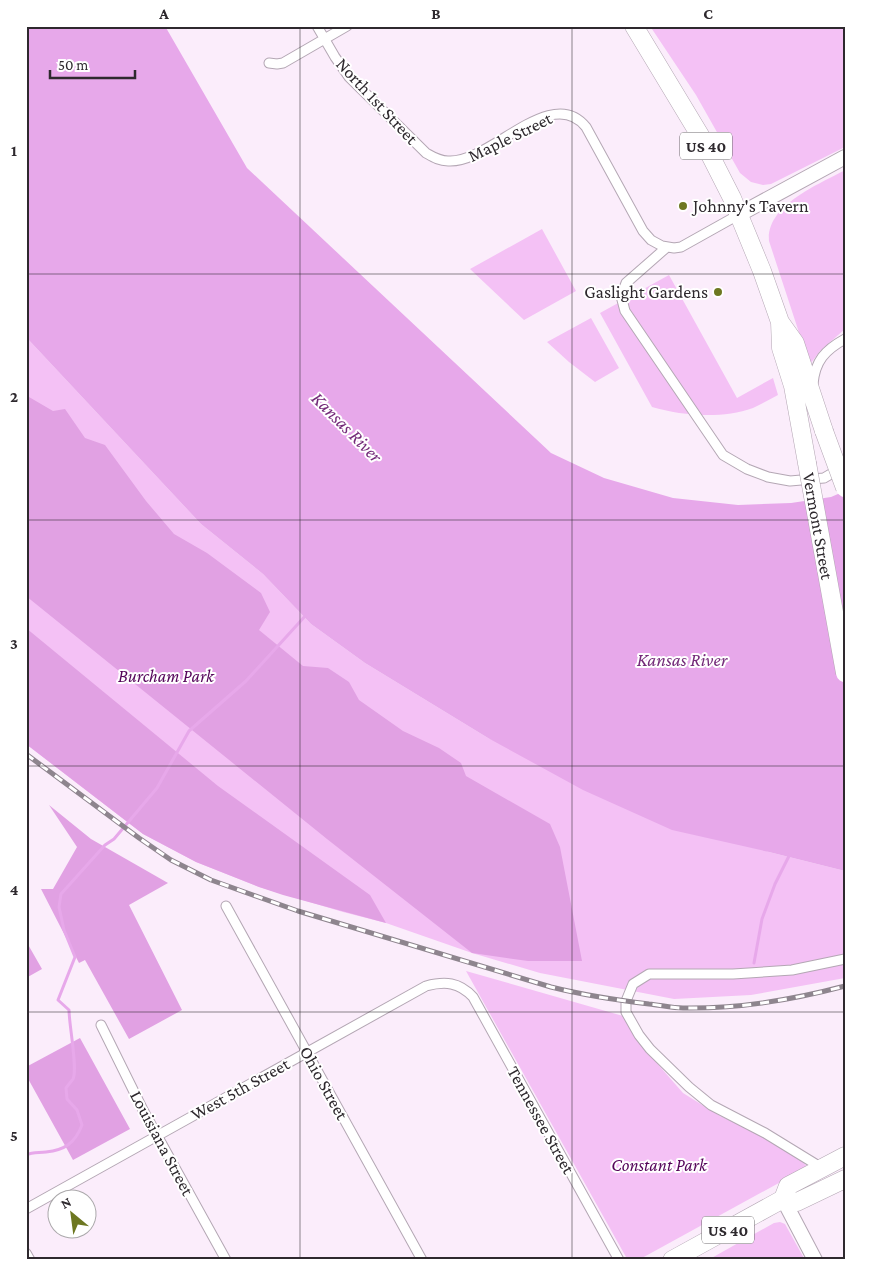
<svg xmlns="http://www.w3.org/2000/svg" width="871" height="1286" font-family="'Crimson Pro',serif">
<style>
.green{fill:#f4c1f5}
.forest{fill:#e1a1e3}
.water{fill:#e7a8ea}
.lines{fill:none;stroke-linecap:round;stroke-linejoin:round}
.stream{stroke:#e7a8ea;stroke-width:3}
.street-casing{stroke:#b4a7b4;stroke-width:11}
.secondary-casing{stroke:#b4a7b4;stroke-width:16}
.highway-casing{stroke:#b4a7b4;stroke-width:19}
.street{stroke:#fff;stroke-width:9}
.secondary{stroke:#fff;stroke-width:14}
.highway{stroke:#fff;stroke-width:18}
.rail-casing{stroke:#8e858e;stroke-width:5}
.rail{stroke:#fff;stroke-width:3;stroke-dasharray:9;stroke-linecap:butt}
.highway-bridge-casing{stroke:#b4a7b4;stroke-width:19;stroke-linecap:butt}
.highway-bridge{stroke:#fff;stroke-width:18}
.grid{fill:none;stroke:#2e292e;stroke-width:1;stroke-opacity:0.55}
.poi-dot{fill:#6d7721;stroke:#fff;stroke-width:2}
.labels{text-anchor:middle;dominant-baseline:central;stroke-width:4;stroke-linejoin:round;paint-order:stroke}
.shield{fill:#fff;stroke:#6d696d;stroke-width:1}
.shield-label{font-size:16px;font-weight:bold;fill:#2e292e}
.street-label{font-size:18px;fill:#2e292e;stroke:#fff}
.poi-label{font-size:18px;fill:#2e292e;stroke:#fff;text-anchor:start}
.park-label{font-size:18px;font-style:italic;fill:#540359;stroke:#fff}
.water-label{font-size:19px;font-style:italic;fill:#742a79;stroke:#fff}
.neatline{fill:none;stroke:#2e292e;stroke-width:2}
.grid-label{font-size:16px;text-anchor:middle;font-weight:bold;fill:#2e292e}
</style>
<rect width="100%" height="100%" fill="#fbedfb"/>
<path class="green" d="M 650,26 L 845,26 L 845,147 L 771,184 L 763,185 L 751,182 L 740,173 L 696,95 Z
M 845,170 L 845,329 L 820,351 L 811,363 L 808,360 L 769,241 C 766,205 818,185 845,170 Z
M 542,229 L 576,291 L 524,320 L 470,269 Z
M 669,275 L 737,398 L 773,378 L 778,395 C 770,399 762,404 753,408 C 722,419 683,416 652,407 L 600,313 Z
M 591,318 L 619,368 L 595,382 L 569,362 L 547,342 Z
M 26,337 L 201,524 L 263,574 L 311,624 L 365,663 L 488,738 L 769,852 L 845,871 L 845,978 L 751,995 L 674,999 L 540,973 L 472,953 L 386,923 L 343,912 L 259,887 L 196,862 L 143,834 L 26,744 Z
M 466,971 L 623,1016 L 635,1038 L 683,1093 L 720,1116 L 754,1132 L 799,1159 L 808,1167 L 642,1258 L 629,1260 L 626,1257 Z
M 780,1222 L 785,1224 L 805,1260 L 708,1260 L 774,1223 Z"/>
<path class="forest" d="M 26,391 L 29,397 L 53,411 L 65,409 L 85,438 L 105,445 L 146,501 L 174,534 L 207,553 L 261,593 L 270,612 L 259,630 L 303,666 L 328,668 L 349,682 L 359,700 L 403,731 L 439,748 L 461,763 L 466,776 L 550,824 L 560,847 L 582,961 L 528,961 L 472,953 L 327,839 L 26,596 Z
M 26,628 L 218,786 L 370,895 L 386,923 L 283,895 L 259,887 L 196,862 L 143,834 L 26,744 Z
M 49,805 L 91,839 L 168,883 L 129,905 L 182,1010 L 129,1039 L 85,960 L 79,963 L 41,889 L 53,889 L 77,847 Z
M 26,941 L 42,969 L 26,978 Z
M 80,1038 L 130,1129 L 73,1160 L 26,1075 L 26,1067 Z"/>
<path class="water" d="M 26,26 L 165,26 L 247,168 L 551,453 L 604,478 L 673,498 L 738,505 L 791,503 L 831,497 L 845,491 L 845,871 L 769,852 L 672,830 L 583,790 L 488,738 L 365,663 L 311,624 L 263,574 L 201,524 L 26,337 Z"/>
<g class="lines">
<path class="stream" d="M 754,963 L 762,919 L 775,884 L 790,854
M 26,1155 C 33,1152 38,1153 46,1152 C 65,1150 75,1143 82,1125 L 77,1110 L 67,1099 L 66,1088 C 68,1085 71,1082 73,1079 C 78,1069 69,1025 69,1010 L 58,1000 L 75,957 L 64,930 L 59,907 L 61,894 L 105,845 L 114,839 L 157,788 L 189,731 L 246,681 L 307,614"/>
<g class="street-casing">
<path id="street" d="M 317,26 L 335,57 L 349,77 L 426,153 C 433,157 439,161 448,161 C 490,164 551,83 586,127 L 643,231 L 651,240 L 662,246 L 674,248 L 681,247 L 740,214
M 269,63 L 277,64 L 283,63 L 347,26
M 667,247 L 626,283 L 621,296 L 625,311 L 723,455 L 747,469 L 768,477 L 790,481 L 824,478 L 841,468
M 813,384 C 815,361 825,350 845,339
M 226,906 L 422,1260
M 101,1025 L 143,1110 L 226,1260
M 822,1168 L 765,1133 L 711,1105 L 689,1087 L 650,1049 L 639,1035 L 626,1012 L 626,1001 L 633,984 L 649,974 L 733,974 L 792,970 L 845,959
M 26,1209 L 426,986 C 445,981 459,982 473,997 L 619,1260
M 26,1253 L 30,1260"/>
</g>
<g class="secondary-casing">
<path id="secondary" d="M 740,214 L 845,157
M 783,1199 L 815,1260"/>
</g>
<g class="highway-casing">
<path id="highway" d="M 634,26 L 701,137 L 732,198 L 762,271 L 780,322 L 795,343 L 824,431
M 780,322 L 781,348 L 793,386 L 807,463
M 783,1199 L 788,1186 L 845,1156
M 672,1260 L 783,1199 L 797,1202 L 845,1179"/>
</g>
<use href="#street" class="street"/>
<use href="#secondary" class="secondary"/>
<use href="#highway" class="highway"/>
<g class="rail-casing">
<path id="rail" d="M 26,754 L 139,838 L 171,860 L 211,880 L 298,911 L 551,987 C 583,995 616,1000 649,1004 C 660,1005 672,1008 683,1008 C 738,1009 792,1000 845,986"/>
</g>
<use href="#rail" class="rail"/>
<g class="highway-bridge-casing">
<path id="highway-bridge" d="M 824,431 L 845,488
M 807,463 L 845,673"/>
</g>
<use href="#highway-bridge" class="highway-bridge"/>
</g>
<path class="grid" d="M 300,26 L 300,1260M 572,26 L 572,1260M 26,274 L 845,274M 26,520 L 845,520M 26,766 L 845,766M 26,1012 L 845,1012"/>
<g class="poi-dot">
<circle cx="683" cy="206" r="5"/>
<circle cx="718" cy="292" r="5"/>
</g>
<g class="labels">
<g class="shield">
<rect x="680" y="132.5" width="52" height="27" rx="4"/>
<rect x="702" y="1216.5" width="52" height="27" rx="4"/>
</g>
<g class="shield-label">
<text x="706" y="146">US 40</text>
<text x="728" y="1230">US 40</text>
</g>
<g class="street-label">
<text transform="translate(377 101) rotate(47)">North 1st Street</text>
<text transform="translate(510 137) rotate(-26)">Maple Street</text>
<text transform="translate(818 526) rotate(80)">Vermont Street</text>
<text transform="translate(324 1083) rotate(61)">Ohio Street</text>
<text transform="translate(240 1089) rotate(-29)">West 5th Street</text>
<text transform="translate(541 1120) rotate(61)">Tennessee Street</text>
<text transform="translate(162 1143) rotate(62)">Louisiana Street</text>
</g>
<g class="poi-label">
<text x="693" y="206">Johnny's Tavern</text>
<text x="708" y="292" text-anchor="end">Gaslight Gardens</text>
</g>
<g class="park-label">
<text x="166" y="676">Burcham Park</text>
<text x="659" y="1165">Constant Park</text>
</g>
<g class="water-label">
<text transform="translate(347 427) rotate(45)">Kansas River</text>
<text x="682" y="659">Kansas River</text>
</g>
</g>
<rect width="871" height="1286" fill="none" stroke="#ffffff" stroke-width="55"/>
<g transform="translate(72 1214) rotate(331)"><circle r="24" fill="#ffffff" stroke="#aba9ab"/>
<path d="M0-4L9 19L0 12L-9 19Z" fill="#6d7721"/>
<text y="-8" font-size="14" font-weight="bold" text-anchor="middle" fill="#2e292e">N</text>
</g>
<path d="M50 70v8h85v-8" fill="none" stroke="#2e292e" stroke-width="2.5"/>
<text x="58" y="70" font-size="15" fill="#2e292e" stroke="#ffffff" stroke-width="4" paint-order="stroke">50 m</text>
<rect x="28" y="28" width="816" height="1230" class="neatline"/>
<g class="grid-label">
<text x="164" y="19">A</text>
<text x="436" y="19">B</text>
<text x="708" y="19">C</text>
<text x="14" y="156">1</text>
<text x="14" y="402">2</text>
<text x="14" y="649">3</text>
<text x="14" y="895">4</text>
<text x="14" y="1141">5</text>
</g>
</svg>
